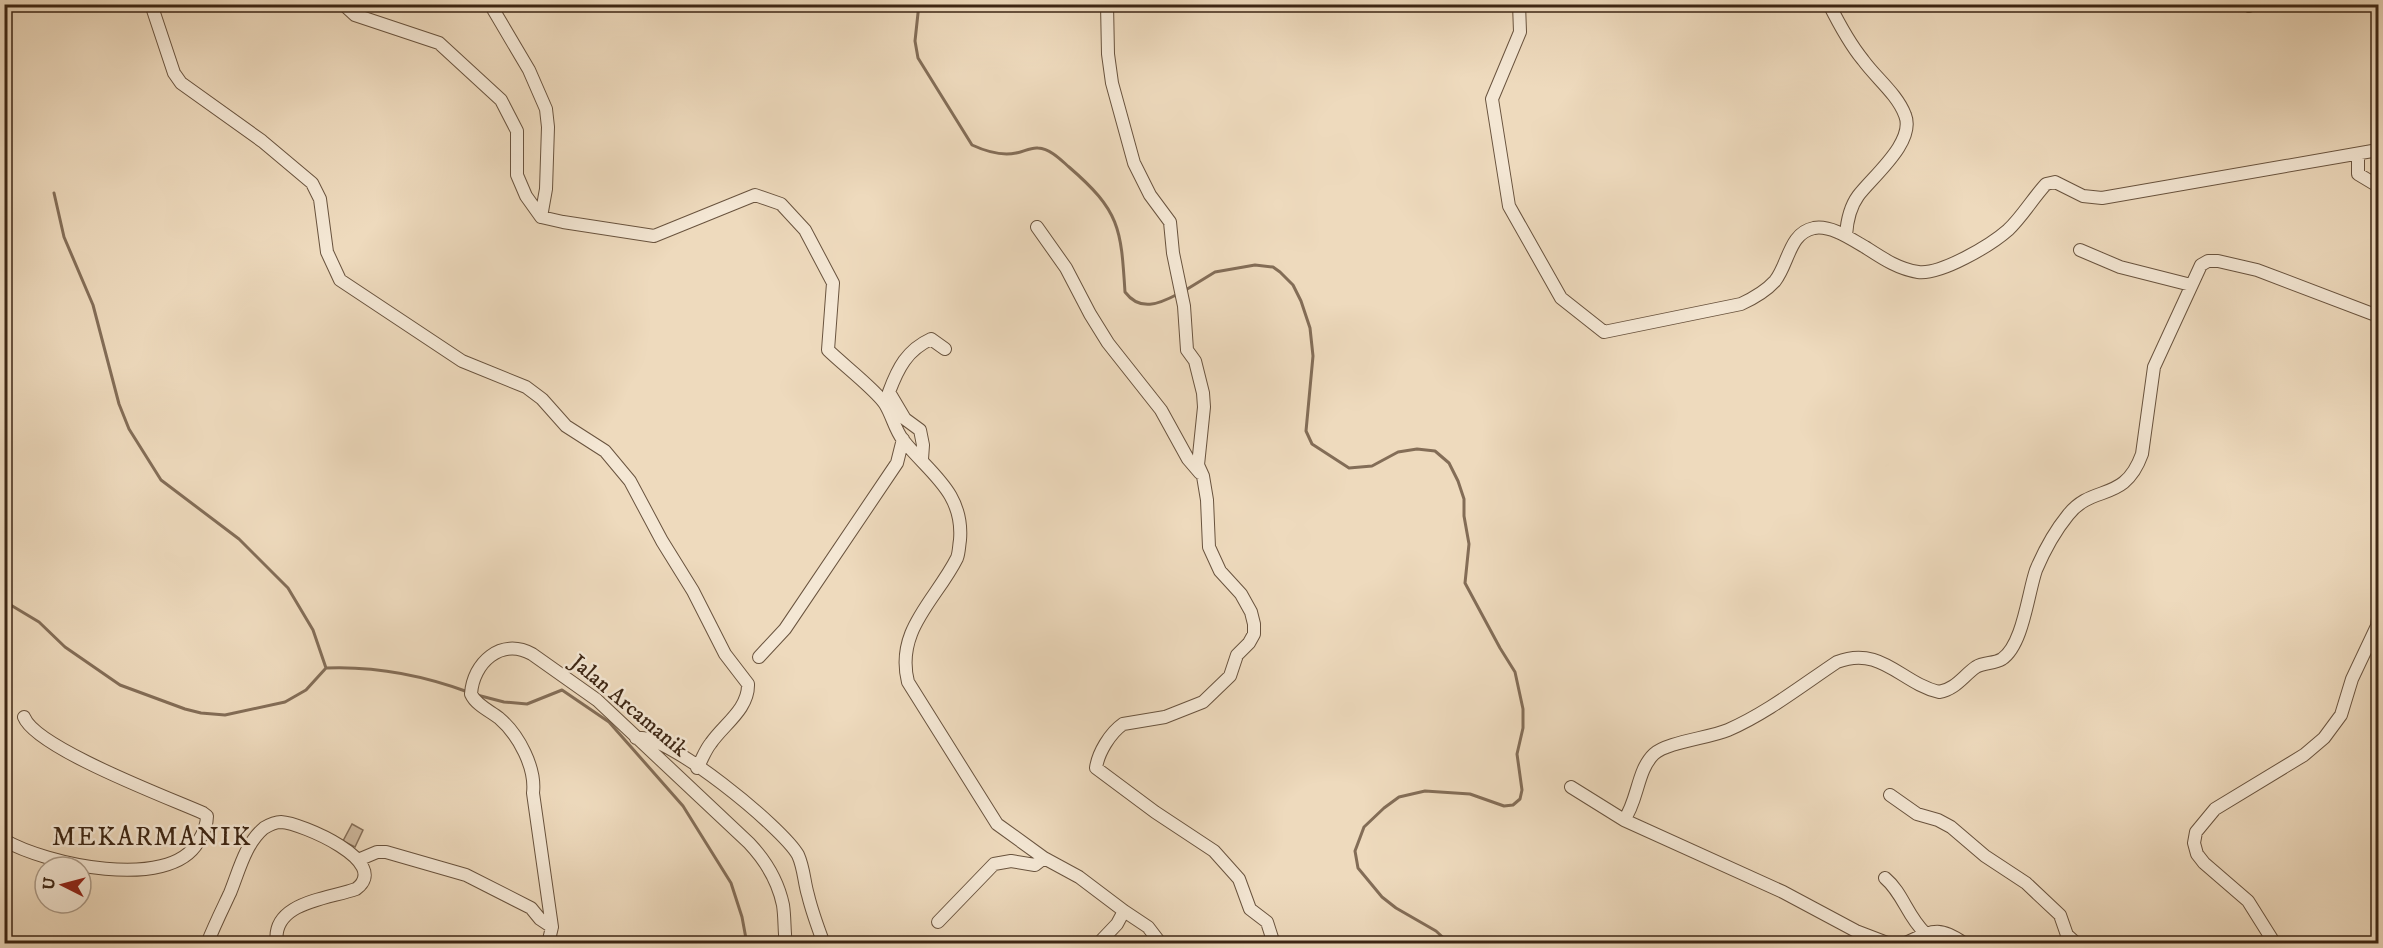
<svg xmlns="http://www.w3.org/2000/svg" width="2383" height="948" font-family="'IM FELL DW Pica',serif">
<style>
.green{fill:#d0bba0;stroke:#86705a;stroke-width:1.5}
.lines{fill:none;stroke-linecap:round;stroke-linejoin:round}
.stream{stroke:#836d57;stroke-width:3}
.minor-casing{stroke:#69533e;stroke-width:14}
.minor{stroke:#f4e7d4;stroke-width:12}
.labels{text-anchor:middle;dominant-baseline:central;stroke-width:5;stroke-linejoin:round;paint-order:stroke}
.street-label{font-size:22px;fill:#3d2614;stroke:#f4e7d4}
.quarter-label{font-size:26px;letter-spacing:1.5px;fill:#3d2614;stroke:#f4e7d4}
</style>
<rect width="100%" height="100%" fill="#eedabd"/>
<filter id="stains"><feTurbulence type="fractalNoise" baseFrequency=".00333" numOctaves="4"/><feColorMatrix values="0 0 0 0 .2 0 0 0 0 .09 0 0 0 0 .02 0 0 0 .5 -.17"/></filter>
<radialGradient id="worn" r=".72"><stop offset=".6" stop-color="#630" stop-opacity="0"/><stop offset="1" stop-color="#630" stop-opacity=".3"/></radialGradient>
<path class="green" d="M 352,824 L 363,830 L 355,847 L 343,841 Z"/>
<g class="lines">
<path class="stream" d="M 919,4 L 915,41 L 918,58 L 972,145 C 985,151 1001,156 1016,153 C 1023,152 1031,147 1038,148 C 1051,149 1061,160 1069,167 C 1120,211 1121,228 1125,292 C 1140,312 1159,304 1178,294
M 54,193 L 64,237 L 93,305 L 119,404 L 129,429 L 161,480 L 239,539 L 288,588 L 313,630 L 326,668
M 1184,291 L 1215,272 L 1255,265 L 1273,267 L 1280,272 L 1293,285 L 1301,301 L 1310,328 L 1313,356 L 1306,431 L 1312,444 L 1349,468 L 1372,466 L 1398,452 L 1417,449 L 1435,451 L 1449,463 L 1458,481 L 1464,499 L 1464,516 L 1469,544 L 1465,583 L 1500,648 L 1515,672 L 1523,709 L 1523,728 L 1517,754 L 1522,790 L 1520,799 L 1513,805 L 1504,806 L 1470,794 L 1425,791 L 1399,797 L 1384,808 L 1364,827 L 1355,851 L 1358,868 L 1382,897 L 1396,908 L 1436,931 L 1450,944
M 4,601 L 39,622 L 65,647 L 120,685 L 185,709 L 201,713 L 225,715 L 285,702 L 306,690 L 326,668 C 375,666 422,675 468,692
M 477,695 L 504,702 L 527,704 L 562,690 L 609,722 L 683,806 L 731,883 L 742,917 L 747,944"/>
<g class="minor-casing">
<path id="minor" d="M 151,4 L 174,73 L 181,83 L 262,141 L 312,183 L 320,199 L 327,252 L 340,280 L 462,361 L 526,387 L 542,399 L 566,426 L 605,451 L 630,481 L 662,541 L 693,591 L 725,654 L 748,684 C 749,709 723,725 711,743 C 705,750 702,760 697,768
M 343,4 L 355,15 L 439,43 L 501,100 L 517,131 L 517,175 L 526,196 L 541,217 L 563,222 L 654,236 L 755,195 L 781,204 L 805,230 L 833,283 L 828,350 C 841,363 876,390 885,404 C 892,415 895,430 903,440 C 929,473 964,492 960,540 C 959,546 959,553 957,558 C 936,600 895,630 908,682 L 997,824 L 1044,858 L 1079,877 L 1124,911
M 490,4 L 529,70 L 546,109 L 548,127 L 546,189 L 541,217
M 1107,4 L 1108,54 L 1112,83 L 1134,163 L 1150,195 L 1170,222 L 1173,253 L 1184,306 L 1187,350 L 1195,361 L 1203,393 L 1204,407 L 1198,465 L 1203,476 L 1207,500 L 1209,547 L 1220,571 L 1241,594 L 1251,612 L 1254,624 L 1254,634 L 1249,643 L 1237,655 L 1230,676 L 1203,702 L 1165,717 L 1123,724 C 1110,733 1098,753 1096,768 L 1155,812 L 1214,851 L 1239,879 L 1250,909 L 1267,922 L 1274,944
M 1519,4 L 1520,32 L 1492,99 L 1509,206 L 1561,298 L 1604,332 L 1741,304 C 1754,298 1765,292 1775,281 C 1789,263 1789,233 1814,228 C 1831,225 1851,239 1865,247 C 1882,258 1898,269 1918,272 C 1941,275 1991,245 2008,230 C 2022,217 2033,198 2046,184 L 2055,182 L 2083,196 L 2102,198 L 2378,150
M 1829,4 C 1839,24 1849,43 1863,60 C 1876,78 1897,94 1905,115 C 1916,142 1872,177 1858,196 C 1850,207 1847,221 1846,235
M 2248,4 L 2249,6
M 2358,154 L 2358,174 L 2378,186
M 1037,227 L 1066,268 L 1090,314 L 1108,343 L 1161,410 L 1188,459 L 1200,473
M 2080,250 L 2120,267 L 2191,285
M 922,459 L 923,445 L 920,430 L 905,419 L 889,392 C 898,368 907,350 931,339 L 945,349
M 759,657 L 785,629 L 897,463 L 903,439
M 636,738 C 665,731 783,828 798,855 C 804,868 804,882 808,895 C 812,912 818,928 824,944
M 1571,787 L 1624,820
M 1890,795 L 1917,814 L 1938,820 L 1951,827 L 1985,856 L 2026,883 L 2060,915 L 2067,935 L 2077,944
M 4,840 C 45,864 169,892 198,842 C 203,834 207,825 207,816 L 203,813 C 169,798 36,748 24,717
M 358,860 L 377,852 L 386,852 L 466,875 L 531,908 L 540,919 L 552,927
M 1885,878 C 1903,893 1907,916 1925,933
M 938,922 L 994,864 L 1011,861 L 1035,865 L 1044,858
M 207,944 C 214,926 222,910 230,893 C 239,871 245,844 264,828 C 269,825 275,822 281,822 C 301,823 393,862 356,889 C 328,899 270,902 277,944
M 548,944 L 552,927 L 533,793 C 536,768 519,735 499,718 C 490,711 476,705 471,694 C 473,663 501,637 532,654 L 597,700 L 749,843 C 766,861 778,881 783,905 C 785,918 784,931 786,944
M 1098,944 L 1117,924 L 1124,911 L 1148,927 L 1161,944
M 1890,944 L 1856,931 L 1783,892 L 1624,820 C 1638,801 1637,770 1654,754 C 1667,742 1709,738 1728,730 C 1767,713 1801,686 1837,662 C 1881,645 1901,683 1939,692 C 1956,689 1963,676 1976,667 C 1984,662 1994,664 2002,659 C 2023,645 2028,593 2036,570 C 2044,551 2055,531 2068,515 C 2093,483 2124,504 2142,454 L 2154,367 L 2201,265 L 2208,261 L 2218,261 L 2257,270 L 2378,316
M 1903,944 C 1931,932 1937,924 1965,944
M 2275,944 L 2248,901 L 2204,863 L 2197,854 L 2194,843 L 2196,832 L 2215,809 L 2304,755 L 2324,738 L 2341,715 L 2352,679 L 2377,626 L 2378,618"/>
</g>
<use href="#minor" class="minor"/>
</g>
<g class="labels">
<g class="street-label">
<text transform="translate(629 706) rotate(40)">Jalan Arcamanik</text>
</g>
<g class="quarter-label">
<text x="152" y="837">MEKARMANIK</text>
</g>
</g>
<rect width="2383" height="948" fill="none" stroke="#eedabd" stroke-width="24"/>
<rect x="6" y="6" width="2371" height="936" fill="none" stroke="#3d2614" stroke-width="3"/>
<rect x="12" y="12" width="2359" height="924" fill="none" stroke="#3d2614" stroke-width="1.5"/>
<g transform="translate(63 885) rotate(276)"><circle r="28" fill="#f4e7d4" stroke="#ab9a87" stroke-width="1.5"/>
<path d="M0-4.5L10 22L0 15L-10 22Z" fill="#8f2418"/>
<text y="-9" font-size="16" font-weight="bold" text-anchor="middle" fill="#3d2614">U</text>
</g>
<rect width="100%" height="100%" filter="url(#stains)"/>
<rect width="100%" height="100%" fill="url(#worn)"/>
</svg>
